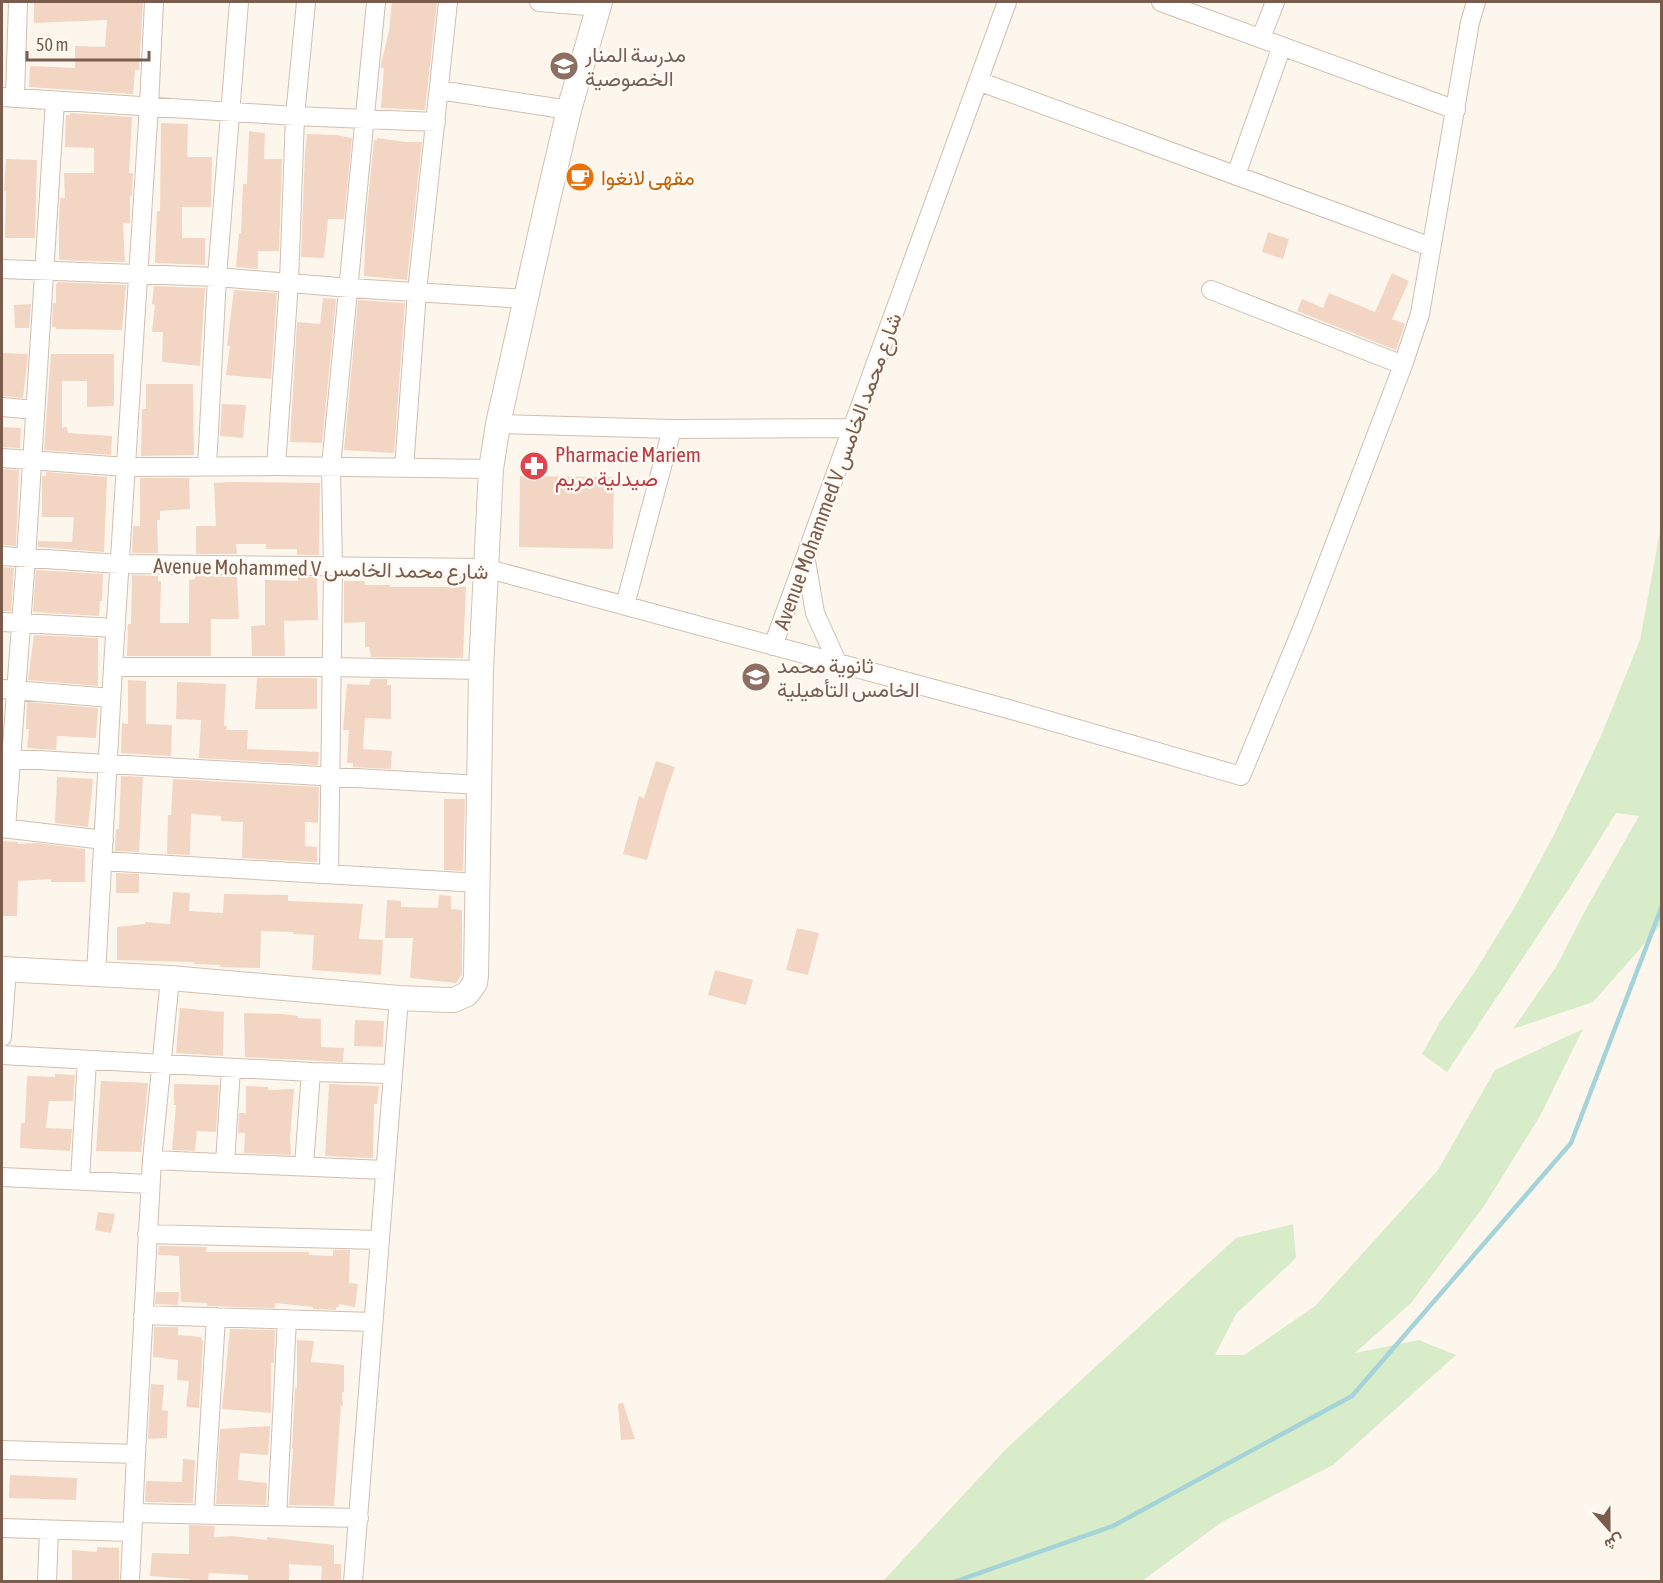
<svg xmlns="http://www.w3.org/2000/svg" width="1663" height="1583" font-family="'Asap Condensed',Vazirmatn,sans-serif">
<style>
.green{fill:#d8ecc9}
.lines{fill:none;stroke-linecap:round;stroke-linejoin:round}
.stream{stroke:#a5d3da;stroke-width:4.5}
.building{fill:#f3d5c3}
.street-casing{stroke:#d1beb0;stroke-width:20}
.secondary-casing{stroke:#d6c0b0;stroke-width:26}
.street{stroke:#fff;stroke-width:18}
.secondary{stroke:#fff;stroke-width:24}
.labels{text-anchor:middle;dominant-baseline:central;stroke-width:5;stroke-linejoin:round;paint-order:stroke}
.education-label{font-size:21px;fill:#785e54;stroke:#fffaf3;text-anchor:start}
.food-label{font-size:21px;fill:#c56008;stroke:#fffaf3;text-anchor:start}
.health-label{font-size:21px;fill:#be3a42;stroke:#fffaf3;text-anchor:start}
.street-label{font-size:21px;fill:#7a5c4d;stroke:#fffaf3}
</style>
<rect width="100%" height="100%" fill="#fdf6ec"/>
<path class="green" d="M 1661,526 L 1661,925 L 1593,1002 L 1513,1029 L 1556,967 L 1586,909 L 1639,816 L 1616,813 L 1570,887 L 1447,1072 L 1422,1054 L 1440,1022 L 1474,973 L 1516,905 L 1555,833 L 1600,738 L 1640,640 Z
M 1583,1029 L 1540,1116 L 1484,1206 L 1411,1303 L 1355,1353 L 1419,1340 L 1456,1355 L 1333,1465 L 1222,1522 L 1142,1581 L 883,1581 L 1007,1448 L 1236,1238 L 1293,1224 L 1296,1258 L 1236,1314 L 1215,1355 L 1244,1355 L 1315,1306 L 1438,1170 L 1495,1070 Z"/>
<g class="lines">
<path class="stream" d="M 954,1582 L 1113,1526 L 1352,1396 L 1571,1143 L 1662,906"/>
</g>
<path class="building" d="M 34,2 L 143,2 L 139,70 L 135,70 L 133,94 L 29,87 L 30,66 L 75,68 L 75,46 L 105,47 L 107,20 L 34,23 Z
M 392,2 L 437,2 L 425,110 L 381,108 L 384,68 L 381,68 L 381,64 L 389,31 Z
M 70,113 L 132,117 L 129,173 L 133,173 L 132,196 L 130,196 L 130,223 L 123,223 L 125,262 L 59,260 L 59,219 L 60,198 L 65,198 L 64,173 L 94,173 L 94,148 L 65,147 L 66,115 L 70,115 Z
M 161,123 L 188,124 L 187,157 L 212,157 L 211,207 L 182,207 L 182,238 L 205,238 L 205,265 L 155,263 L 157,211 L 160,211 Z
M 249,131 L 265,133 L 264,159 L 282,159 L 279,251 L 258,251 L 258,269 L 236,267 L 239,233 L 241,233 L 243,184 L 247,184 Z
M 307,134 L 336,135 L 352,138 L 344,219 L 328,219 L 324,258 L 301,257 L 305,153 Z
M 377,138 L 406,142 L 422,142 L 407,280 L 364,276 L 366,219 L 374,140 L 377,140 Z
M 6,159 L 37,160 L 35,238 L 5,238 L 6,191 L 4,191 Z
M 1268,232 L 1289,239 L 1283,259 L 1262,252 Z
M 1392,273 L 1409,281 L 1392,319 L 1405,324 L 1396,350 L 1297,311 L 1302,299 L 1323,308 L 1329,293 L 1375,312 Z
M 58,282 L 126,285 L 122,330 L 56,329 L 56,327 L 52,327 L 53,303 L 56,303 L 56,284 Z
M 154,286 L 205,288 L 200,366 L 162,362 L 163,332 L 152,332 L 155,305 L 152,304 Z
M 234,290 L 277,293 L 271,379 L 226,375 L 230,346 L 227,346 Z
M 323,298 L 336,299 L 322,443 L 290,442 L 297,322 L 320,324 Z
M 358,300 L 405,303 L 394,453 L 344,450 Z
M 31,304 L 29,328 L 15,328 L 14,305 Z
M 2,353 L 28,354 L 23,398 L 2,396 Z
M 51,354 L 114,354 L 114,406 L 87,407 L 87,381 L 62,381 L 62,428 L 67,427 L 68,433 L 112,436 L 111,455 L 44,450 Z
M 146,384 L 193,384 L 194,455 L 141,456 L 142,409 L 146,409 Z
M 222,404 L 246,405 L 243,438 L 220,436 Z
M 2,427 L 21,428 L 20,448 L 2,447 Z
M 2,469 L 19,470 L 16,546 L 2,545 Z
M 46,472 L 107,477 L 104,552 L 38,547 L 38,541 L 72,542 L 74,517 L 42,517 L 42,476 L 46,476 Z
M 520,476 L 614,477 L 613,549 L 519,547 Z
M 140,478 L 189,478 L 190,509 L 160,511 L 160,520 L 157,520 L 158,553 L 132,553 L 133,526 L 140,526 Z
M 233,482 L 320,483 L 319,555 L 297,555 L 297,549 L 266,549 L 266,544 L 236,544 L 237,554 L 196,554 L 196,526 L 216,526 L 214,483 Z
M 2,567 L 14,568 L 11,611 L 2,611 Z
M 36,570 L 103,574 L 102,601 L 100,601 L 99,616 L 33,612 Z
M 132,575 L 158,576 L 158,581 L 161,581 L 160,623 L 189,623 L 189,580 L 195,579 L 195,576 L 237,577 L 239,619 L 211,619 L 211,656 L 127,656 L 128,624 L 131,624 Z
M 298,577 L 317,577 L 318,620 L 284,621 L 285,656 L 252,656 L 251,626 L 265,625 L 265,580 L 298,581 Z
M 344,581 L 365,581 L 365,585 L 390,585 L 390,587 L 466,587 L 463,658 L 371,657 L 369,647 L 365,647 L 365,622 L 344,623 Z
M 34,635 L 98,638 L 98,686 L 28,680 Z
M 257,678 L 317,678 L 317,709 L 255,709 Z
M 371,679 L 387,679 L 387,685 L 391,685 L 391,719 L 365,718 L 363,749 L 392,751 L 391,769 L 353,767 L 353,763 L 347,763 L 349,730 L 343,730 L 347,684 L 369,685 Z
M 128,680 L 146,681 L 146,724 L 172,725 L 171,756 L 121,753 L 122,723 L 128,724 Z
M 177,682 L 226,684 L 224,726 L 227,726 L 226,730 L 248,730 L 247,749 L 319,752 L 318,765 L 199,758 L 201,720 L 176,719 Z
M 27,702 L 98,708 L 96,738 L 57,736 L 56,750 L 27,748 L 29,729 L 26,729 Z
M 656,761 L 675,767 L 665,796 L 647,860 L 623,854 L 639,796 L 644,798 Z
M 121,776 L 143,777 L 139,852 L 115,851 L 116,829 L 119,829 Z
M 57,777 L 93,779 L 88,827 L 55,823 Z
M 173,779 L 319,787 L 318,823 L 305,822 L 305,846 L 317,847 L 317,862 L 242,858 L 243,822 L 221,821 L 221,816 L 191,814 L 190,855 L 167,854 L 168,815 L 171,815 Z
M 444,799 L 465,799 L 463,871 L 444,870 Z
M 2,841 L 18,842 L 18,844 L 37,843 L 85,849 L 85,882 L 51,882 L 51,879 L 18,881 L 17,916 L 2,916 Z
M 116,873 L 139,874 L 139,893 L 116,893 Z
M 173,892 L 190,893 L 189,911 L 223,913 L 224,894 L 288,895 L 288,901 L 363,904 L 359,939 L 383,940 L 381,975 L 312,970 L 314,935 L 293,934 L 293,932 L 261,931 L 260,968 L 220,967 L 220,965 L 194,964 L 194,962 L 117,960 L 117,927 L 145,924 L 145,922 L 170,924 Z
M 439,895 L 451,896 L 451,909 L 462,910 L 462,975 L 456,983 L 410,978 L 413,938 L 385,938 L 387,900 L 401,901 L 401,907 L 438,908 Z
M 797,928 L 819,933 L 808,975 L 786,970 Z
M 715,970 L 753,980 L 746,1005 L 708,995 Z
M 180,1008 L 224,1012 L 223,1056 L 176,1053 Z
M 244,1013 L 282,1014 L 298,1016 L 298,1018 L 321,1019 L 321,1047 L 344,1048 L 343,1062 L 245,1057 Z
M 355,1020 L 384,1021 L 383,1047 L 354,1046 Z
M 55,1074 L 75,1075 L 73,1101 L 49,1101 L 46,1128 L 72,1129 L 70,1151 L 20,1148 L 21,1123 L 25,1123 L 27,1076 L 55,1077 Z
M 101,1081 L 148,1083 L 141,1152 L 96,1151 Z
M 174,1084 L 219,1085 L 216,1132 L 197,1131 L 195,1151 L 172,1150 L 176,1105 L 174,1105 Z
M 329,1084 L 379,1086 L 377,1104 L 374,1104 L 373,1158 L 325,1156 Z
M 246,1086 L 268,1087 L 268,1090 L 294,1089 L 290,1138 L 291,1155 L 244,1153 L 245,1133 L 238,1133 L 239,1113 L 246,1113 Z
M 98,1212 L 115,1214 L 111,1233 L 95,1230 Z
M 159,1246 L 207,1247 L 206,1252 L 309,1252 L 309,1255 L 333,1256 L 333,1250 L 350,1250 L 349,1283 L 358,1284 L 355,1307 L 339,1304 L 339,1307 L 336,1307 L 336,1310 L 313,1309 L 313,1307 L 275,1303 L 275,1308 L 207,1306 L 207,1303 L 181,1302 L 179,1256 L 158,1255 Z
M 156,1292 L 179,1292 L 178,1305 L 155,1304 Z
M 154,1327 L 178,1327 L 178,1335 L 201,1337 L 203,1342 L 199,1408 L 186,1407 L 189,1381 L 177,1380 L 178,1360 L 153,1357 Z
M 230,1329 L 275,1330 L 274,1363 L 271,1363 L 271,1413 L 222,1409 Z
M 297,1340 L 314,1341 L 311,1362 L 344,1365 L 344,1392 L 342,1393 L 343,1406 L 341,1406 L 334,1506 L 289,1505 L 293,1449 L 292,1449 L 295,1388 L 297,1388 Z
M 151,1384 L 164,1385 L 162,1410 L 168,1411 L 167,1438 L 148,1439 Z
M 623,1403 L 635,1439 L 621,1440 L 618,1404 Z
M 270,1426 L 268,1455 L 240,1453 L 238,1480 L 267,1483 L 266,1505 L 216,1504 L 220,1429 Z
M 183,1459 L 195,1460 L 193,1503 L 145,1502 L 146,1481 L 182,1482 Z
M 10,1475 L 77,1478 L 76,1500 L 9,1498 Z
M 189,1525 L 215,1526 L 214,1537 L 232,1536 L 267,1540 L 267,1537 L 334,1545 L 334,1564 L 341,1564 L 341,1581 L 321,1581 L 322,1566 L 289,1564 L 289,1581 L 248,1581 L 248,1575 L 209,1573 L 208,1581 L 188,1581 L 189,1579 L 150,1576 L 152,1553 L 189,1554 Z
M 97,1547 L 119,1548 L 119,1581 L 72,1581 L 72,1550 L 97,1552 Z"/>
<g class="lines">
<g class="street-casing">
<path id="street" d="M 539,2 L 599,7
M 1161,2 L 1456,110
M 1261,38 L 1275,2
M 978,81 L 1431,247
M 439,90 L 569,110
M 2,97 L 295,116 L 436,122
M 15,97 L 18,2
M 1236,175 L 1282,46
M 2,269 L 217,277 L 350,288 L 527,299
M 1211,290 L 1403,365
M 2,407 L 35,410
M 498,424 L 672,429 L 853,428
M 2,458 L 126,467 L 276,466 L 491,469
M 276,466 L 289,282 L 295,116 L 306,2
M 207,467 L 217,277 L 239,2
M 404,468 L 417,292 L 448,2
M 2,556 L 119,564 L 485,568 L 1012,710 L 1241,776 L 1306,619 L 1403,365 L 1420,314 L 1470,22 L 1476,2
M 806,561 L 815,613 L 838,664
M 625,605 L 672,429
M 2,622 L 116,628
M 773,646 L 1007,2
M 113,667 L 332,667 L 481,670
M 2,689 L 111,698
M 2,758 L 480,785
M 2,828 L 104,840
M 6,828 L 26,558 L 55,101
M 102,861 L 479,883
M 329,874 L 333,568 L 331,466 L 376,2
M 96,974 L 113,667 L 149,106 L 154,2
M 2,1037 L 7,969
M 2,1055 L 311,1072 L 392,1074
M 152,1160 L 385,1170
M 225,1163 L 231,1068
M 304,1165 L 311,1072
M 2,1177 L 150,1184
M 80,1180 L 87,1060
M 147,1234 L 380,1240
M 143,1315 L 373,1322
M 2,1450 L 136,1454 L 152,1160 L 170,978
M 134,1513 L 359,1518
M 204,1514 L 216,1317
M 277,1516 L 287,1319
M 2,1528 L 132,1532
M 47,1582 L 49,1530
M 130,1582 L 136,1454
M 353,1582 L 399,998"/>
</g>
<g class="secondary-casing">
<path id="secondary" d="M 2,969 L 170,978 L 399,998 L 446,1000 L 454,1000 L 467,994 L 475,983 L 476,976 L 481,670 L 491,469 L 498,424 L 546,208 L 569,110 L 600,2"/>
</g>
<use href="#street" class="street"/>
<use href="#secondary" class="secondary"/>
</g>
<defs>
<g id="school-disc" transform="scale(1.5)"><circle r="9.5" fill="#8d6e63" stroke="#fffaf3"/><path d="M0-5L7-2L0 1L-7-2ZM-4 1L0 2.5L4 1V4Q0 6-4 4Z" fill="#fff"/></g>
<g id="cafe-disc" transform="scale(1.5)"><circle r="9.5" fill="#e8710a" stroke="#fffaf3"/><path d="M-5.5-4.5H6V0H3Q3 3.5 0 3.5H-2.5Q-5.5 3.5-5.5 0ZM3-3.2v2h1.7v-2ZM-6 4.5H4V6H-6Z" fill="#fff"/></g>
<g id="pharmacy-disc" transform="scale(1.5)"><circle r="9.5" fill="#e0444e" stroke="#fffaf3"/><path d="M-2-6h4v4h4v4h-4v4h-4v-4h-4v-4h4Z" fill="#fff"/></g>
<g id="university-disc" transform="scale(1.5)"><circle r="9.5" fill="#8d6e63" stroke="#fffaf3"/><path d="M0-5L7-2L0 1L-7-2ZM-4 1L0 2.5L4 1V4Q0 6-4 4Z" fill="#fff"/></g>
</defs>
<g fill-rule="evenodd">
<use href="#school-disc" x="564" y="66"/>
<use href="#cafe-disc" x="580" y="177"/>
<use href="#pharmacy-disc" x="534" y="466"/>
<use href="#university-disc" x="756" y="677"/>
</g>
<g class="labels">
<g class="education-label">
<text x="585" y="54">مدرسة المنار<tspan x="585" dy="24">الخصوصية</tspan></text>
<text x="777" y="665">ثانوية محمد<tspan x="777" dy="24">الخامس التأهيلية</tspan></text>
</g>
<g class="food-label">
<text x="601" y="177">مقهى لانغوا</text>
</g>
<g class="health-label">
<text x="555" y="454">Pharmacie Mariem<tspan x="555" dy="24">صيدلية مريم</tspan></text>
</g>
<g class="street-label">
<text transform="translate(837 471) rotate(-70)">Avenue Mohammed V شارع محمد الخامس</text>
<text transform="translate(321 568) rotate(1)">Avenue Mohammed V شارع محمد الخامس</text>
</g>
</g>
<rect width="1663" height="1583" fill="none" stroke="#7a5c4d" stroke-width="6"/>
<g transform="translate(1609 1529) rotate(159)" stroke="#fffaf3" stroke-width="4.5" paint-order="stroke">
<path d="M0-4.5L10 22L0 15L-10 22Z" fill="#7a5c4d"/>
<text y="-9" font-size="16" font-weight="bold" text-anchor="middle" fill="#7a5c4d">ش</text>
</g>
<path d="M27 51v9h122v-9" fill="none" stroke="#7a5c4d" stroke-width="3"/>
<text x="36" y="51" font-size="18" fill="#7a5c4d" stroke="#fffaf3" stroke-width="4.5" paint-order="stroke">50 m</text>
</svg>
